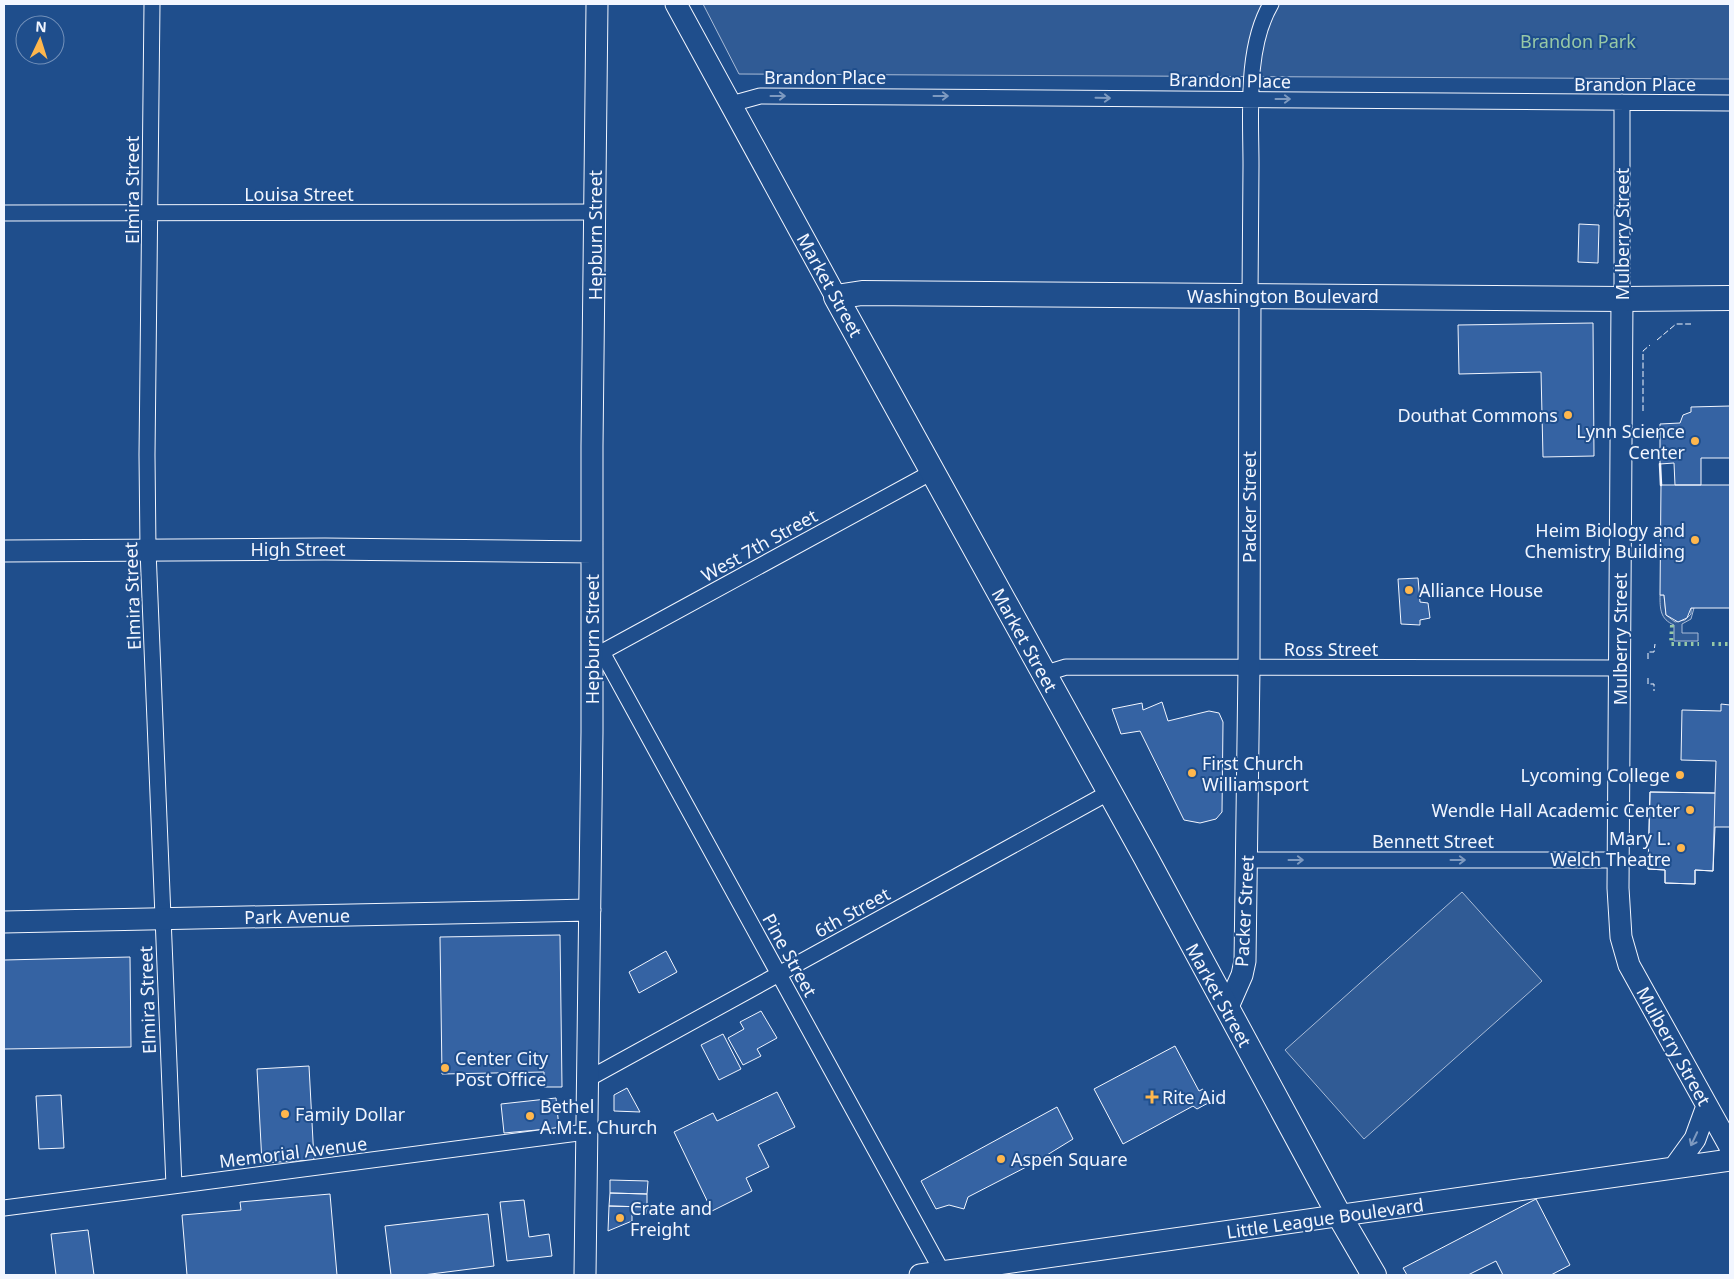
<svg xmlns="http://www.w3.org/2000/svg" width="1734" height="1279" font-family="'Noto Sans',sans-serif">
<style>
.green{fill:#305b95;stroke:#a8bbd7}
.building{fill:#3563a3;stroke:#f2f6ff}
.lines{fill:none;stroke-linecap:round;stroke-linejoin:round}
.street-casing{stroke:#f2f6ff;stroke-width:17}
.secondary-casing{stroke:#f2f6ff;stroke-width:23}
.primary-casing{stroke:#f2f6ff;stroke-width:26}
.street{stroke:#1f4e8c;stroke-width:15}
.secondary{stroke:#1f4e8c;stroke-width:21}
.primary{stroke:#1f4e8c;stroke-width:24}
.hedge{stroke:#97c8a6;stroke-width:4;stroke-dasharray:2.5 4;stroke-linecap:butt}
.fence{stroke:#f2f6ff;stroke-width:1;stroke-dasharray:6 2.5;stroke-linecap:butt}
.wall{stroke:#f2f6ff;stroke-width:2.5}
.oneway{stroke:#7e9ac0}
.poi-dot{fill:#ffb74d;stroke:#1f4e8c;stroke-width:2}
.labels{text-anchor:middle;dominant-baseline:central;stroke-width:4;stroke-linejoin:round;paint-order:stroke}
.park-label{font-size:18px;fill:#97c8a6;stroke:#1f4e8c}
.street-label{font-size:18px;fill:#f2f6ff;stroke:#1f4e8c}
.poi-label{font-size:18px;fill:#f2f6ff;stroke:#1f4e8c;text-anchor:start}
</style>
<rect width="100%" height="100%" fill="#1f4e8c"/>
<path class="green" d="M 703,4 L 1730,4 L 1730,79 L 739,74 Z
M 1660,595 L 1664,595 L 1666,615 L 1675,622 L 1685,620 L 1691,614 L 1691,608 L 1694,608 L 1691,619 L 1682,624 L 1682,633 L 1698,633 L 1698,641 L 1674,641 L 1674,625 C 1660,619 1660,609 1660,595 Z
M 1462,892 L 1542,981 L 1364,1139 L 1285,1050 Z"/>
<path class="building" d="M 1579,224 L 1599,225 L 1598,263 L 1578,262 Z
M 1593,323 L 1594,456 L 1543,457 L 1541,372 L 1459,374 L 1458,325 Z
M 1730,406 L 1730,458 L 1701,458 L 1701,485 L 1675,485 L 1674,463 L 1660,464 L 1660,424 L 1680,423 L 1683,415 L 1691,412 L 1691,407 Z
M 1661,485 L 1730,485 L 1730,608 L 1691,608 L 1687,618 L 1678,622 L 1666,615 L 1664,595 L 1660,595 Z
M 1418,578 L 1420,602 L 1428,603 L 1430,618 L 1420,620 L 1420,625 L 1401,624 L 1398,579 Z
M 1162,702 L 1168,721 L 1209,711 L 1219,713 L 1223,722 L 1222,812 L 1216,819 L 1200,823 L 1184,820 L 1140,731 L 1121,734 L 1112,709 L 1142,703 L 1143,710 Z
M 1721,704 L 1730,705 L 1730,827 L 1715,827 L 1713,871 L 1695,870 L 1695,884 L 1665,883 L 1665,870 L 1648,869 L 1650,792 L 1715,793 L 1716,761 L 1681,760 L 1682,710 L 1721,711 Z
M 1650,792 L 1715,793 L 1713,871 L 1695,870 L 1695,884 L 1665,883 L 1665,870 L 1648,869 Z
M 560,935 L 562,1087 L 544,1087 L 544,1072 L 442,1074 L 440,937 Z
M 666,951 L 677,972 L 639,993 L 629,972 Z
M 130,957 L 131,1047 L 4,1049 L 4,960 Z
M 761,1011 L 777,1038 L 757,1049 L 761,1056 L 743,1065 L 728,1038 L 744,1029 L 740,1022 Z
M 723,1034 L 741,1069 L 719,1080 L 701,1045 Z
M 1175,1046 L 1199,1091 L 1203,1089 L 1210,1102 L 1197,1109 L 1193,1106 L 1123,1144 L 1094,1089 Z
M 309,1066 L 314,1160 L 262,1163 L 257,1069 Z
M 627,1088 L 640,1112 L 614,1111 L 614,1095 Z
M 777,1092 L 795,1127 L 758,1145 L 769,1167 L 746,1178 L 752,1191 L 712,1211 L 674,1132 L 713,1113 L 717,1121 Z
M 61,1095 L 64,1148 L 39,1149 L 36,1096 Z
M 556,1098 L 559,1128 L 504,1133 L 501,1104 Z
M 1057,1107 L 1073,1139 L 1034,1163 L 968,1197 L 964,1209 L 949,1205 L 936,1209 L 921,1181 Z
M 610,1180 L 648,1181 L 647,1194 L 610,1193 Z
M 610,1193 L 647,1194 L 647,1207 L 609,1206 Z
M 330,1194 L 337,1275 L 187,1275 L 182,1215 L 241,1210 L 240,1202 Z
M 1536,1199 L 1570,1265 L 1551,1275 L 1503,1275 L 1496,1261 L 1468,1275 L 1407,1275 L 1403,1268 Z
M 524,1200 L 529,1237 L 549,1234 L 552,1256 L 507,1261 L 500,1202 Z
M 609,1206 L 647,1207 L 646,1214 L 632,1214 L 632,1221 L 608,1231 Z
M 488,1214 L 494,1266 L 423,1275 L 391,1275 L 385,1226 Z
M 88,1230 L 94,1275 L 56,1275 L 51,1234 Z"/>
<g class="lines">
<g class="street-casing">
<path id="street" d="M 152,4 L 147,455 L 148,550 L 174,1186
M 731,104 L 760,96 L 1730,103
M 4,213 L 594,212
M 1250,296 C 1250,252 1251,209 1251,165 C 1251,115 1245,48 1271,4
M 1622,299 L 1622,102
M 594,652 L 602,652 L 934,471
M 602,652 L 944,1275
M 1043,674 L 1066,667 L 1620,668
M 1247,860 L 1618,860
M 588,1079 L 1108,793
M 4,1208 L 586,1132"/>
</g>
<g class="secondary-casing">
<path id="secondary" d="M 676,4 L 836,297
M 1622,299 L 1618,888 L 1621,937 L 1629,965 L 1730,1147
M 4,551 L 325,549 L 592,552
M 4,922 L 590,910
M 1227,1009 L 1242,975 L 1245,961 L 1249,667 L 1250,296
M 1674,1168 L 1695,1139 L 1707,1106
M 585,1275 L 592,732 L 592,447 L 597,4
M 920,1275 L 1730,1160"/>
</g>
<g class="primary-casing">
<path id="primary" d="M 1374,1275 L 1339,1215 L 1145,856 L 836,297 L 862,293 L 1622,299 L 1730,298"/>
</g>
<use href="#street" class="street"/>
<use href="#secondary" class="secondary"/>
<use href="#primary" class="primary"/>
<path class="hedge" d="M 1672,625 L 1671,644 L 1699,644
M 1712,644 L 1730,644"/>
<path class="fence" d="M 1657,340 L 1676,324 L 1691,324
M 1643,411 L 1643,351 L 1650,345
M 1648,659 L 1648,652 L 1654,652 L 1655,644
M 1648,678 L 1648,684 L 1654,684 L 1654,691"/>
<path class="wall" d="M 1660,464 L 1661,485"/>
</g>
<defs><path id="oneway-shaft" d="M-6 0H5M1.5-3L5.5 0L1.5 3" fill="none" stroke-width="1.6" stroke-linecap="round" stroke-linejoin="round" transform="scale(1.25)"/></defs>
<g class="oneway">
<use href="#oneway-shaft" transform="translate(778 96)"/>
<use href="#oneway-shaft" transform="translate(941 96)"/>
<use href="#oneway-shaft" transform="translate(1103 98) rotate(1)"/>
<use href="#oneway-shaft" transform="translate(1283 99)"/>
<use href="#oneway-shaft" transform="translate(1296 860)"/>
<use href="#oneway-shaft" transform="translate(1458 860)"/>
<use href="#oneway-shaft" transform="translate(1694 1139) rotate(115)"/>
</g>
<g class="poi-dot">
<circle cx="1568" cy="415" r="5"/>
<circle cx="1695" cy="441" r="5"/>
<circle cx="1695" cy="540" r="5"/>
<circle cx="1409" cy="590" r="5"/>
<circle cx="1192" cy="773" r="5"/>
<circle cx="1680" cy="775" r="5"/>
<circle cx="1690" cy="810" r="5"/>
<circle cx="1681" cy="848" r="5"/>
<circle cx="445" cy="1068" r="5"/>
<path d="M1149.5 1089.5h5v5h5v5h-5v5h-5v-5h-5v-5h5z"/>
<circle cx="285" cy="1114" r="5"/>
<circle cx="530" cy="1116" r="5"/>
<circle cx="1001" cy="1159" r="5"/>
<circle cx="620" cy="1218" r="5"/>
</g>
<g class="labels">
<g class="park-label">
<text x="1578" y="41">Brandon Park</text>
</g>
<g class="street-label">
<text x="825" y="77">Brandon Place</text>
<text transform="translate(1230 80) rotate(1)">Brandon Place</text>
<text x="1635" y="84">Brandon Place</text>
<text transform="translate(132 190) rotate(-90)">Elmira Street</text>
<text x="299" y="194">Louisa Street</text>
<text transform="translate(1622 234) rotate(-90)">Mulberry Street</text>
<text transform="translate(595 235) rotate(-90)">Hepburn Street</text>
<text transform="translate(830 285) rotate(61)">Market Street</text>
<text x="1283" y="296">Washington Boulevard</text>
<text transform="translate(1249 507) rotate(-90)">Packer Street</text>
<text transform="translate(759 545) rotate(-29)">West 7th Street</text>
<text x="298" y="549">High Street</text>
<text transform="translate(132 596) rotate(-92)">Elmira Street</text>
<text transform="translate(592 639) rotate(-90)">Hepburn Street</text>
<text transform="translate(1620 639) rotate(-90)">Mulberry Street</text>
<text transform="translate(1025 640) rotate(61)">Market Street</text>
<text x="1331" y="649">Ross Street</text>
<text x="1433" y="841">Bennett Street</text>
<text transform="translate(1244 911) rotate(-87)">Packer Street</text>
<text transform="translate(852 912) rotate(-29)">6th Street</text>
<text transform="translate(297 916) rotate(-1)">Park Avenue</text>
<text transform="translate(790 955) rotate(61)">Pine Street</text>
<text transform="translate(1219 995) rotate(61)">Market Street</text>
<text transform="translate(147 1000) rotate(-92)">Elmira Street</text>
<text transform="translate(1674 1046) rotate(61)">Mulberry Street</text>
<text transform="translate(293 1152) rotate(-7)">Memorial Avenue</text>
<text transform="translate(1325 1218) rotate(-8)">Little League Boulevard</text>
</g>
<g class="poi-label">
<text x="1558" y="415" text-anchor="end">Douthat Commons</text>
<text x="1685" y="431" text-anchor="end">Lynn Science<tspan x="1685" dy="21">Center</tspan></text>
<text x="1685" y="530" text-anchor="end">Heim Biology and<tspan x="1685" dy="21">Chemistry Building</tspan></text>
<text x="1419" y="590">Alliance House</text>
<text x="1202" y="763">First Church<tspan x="1202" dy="21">Williamsport</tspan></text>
<text x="1670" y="775" text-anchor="end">Lycoming College</text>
<text x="1680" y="810" text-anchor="end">Wendle Hall Academic Center</text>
<text x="1671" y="838" text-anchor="end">Mary L.<tspan x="1671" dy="21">Welch Theatre</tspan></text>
<text x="455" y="1058">Center City<tspan x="455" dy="21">Post Office</tspan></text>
<text x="1162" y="1097">Rite Aid</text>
<text x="540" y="1106">Bethel<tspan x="540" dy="21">A.M.E. Church</tspan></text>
<text x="295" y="1114">Family Dollar</text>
<text x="1011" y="1159">Aspen Square</text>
<text x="630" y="1208">Crate and<tspan x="630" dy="21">Freight</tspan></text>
</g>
</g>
<rect width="1734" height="1279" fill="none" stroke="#f2f6ff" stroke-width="10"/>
<g transform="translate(40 40) rotate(4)"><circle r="24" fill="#1f4e8c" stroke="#7391ba"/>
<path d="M0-4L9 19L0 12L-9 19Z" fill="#ffb74d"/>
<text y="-8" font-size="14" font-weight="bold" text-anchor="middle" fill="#f2f6ff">N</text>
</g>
</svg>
